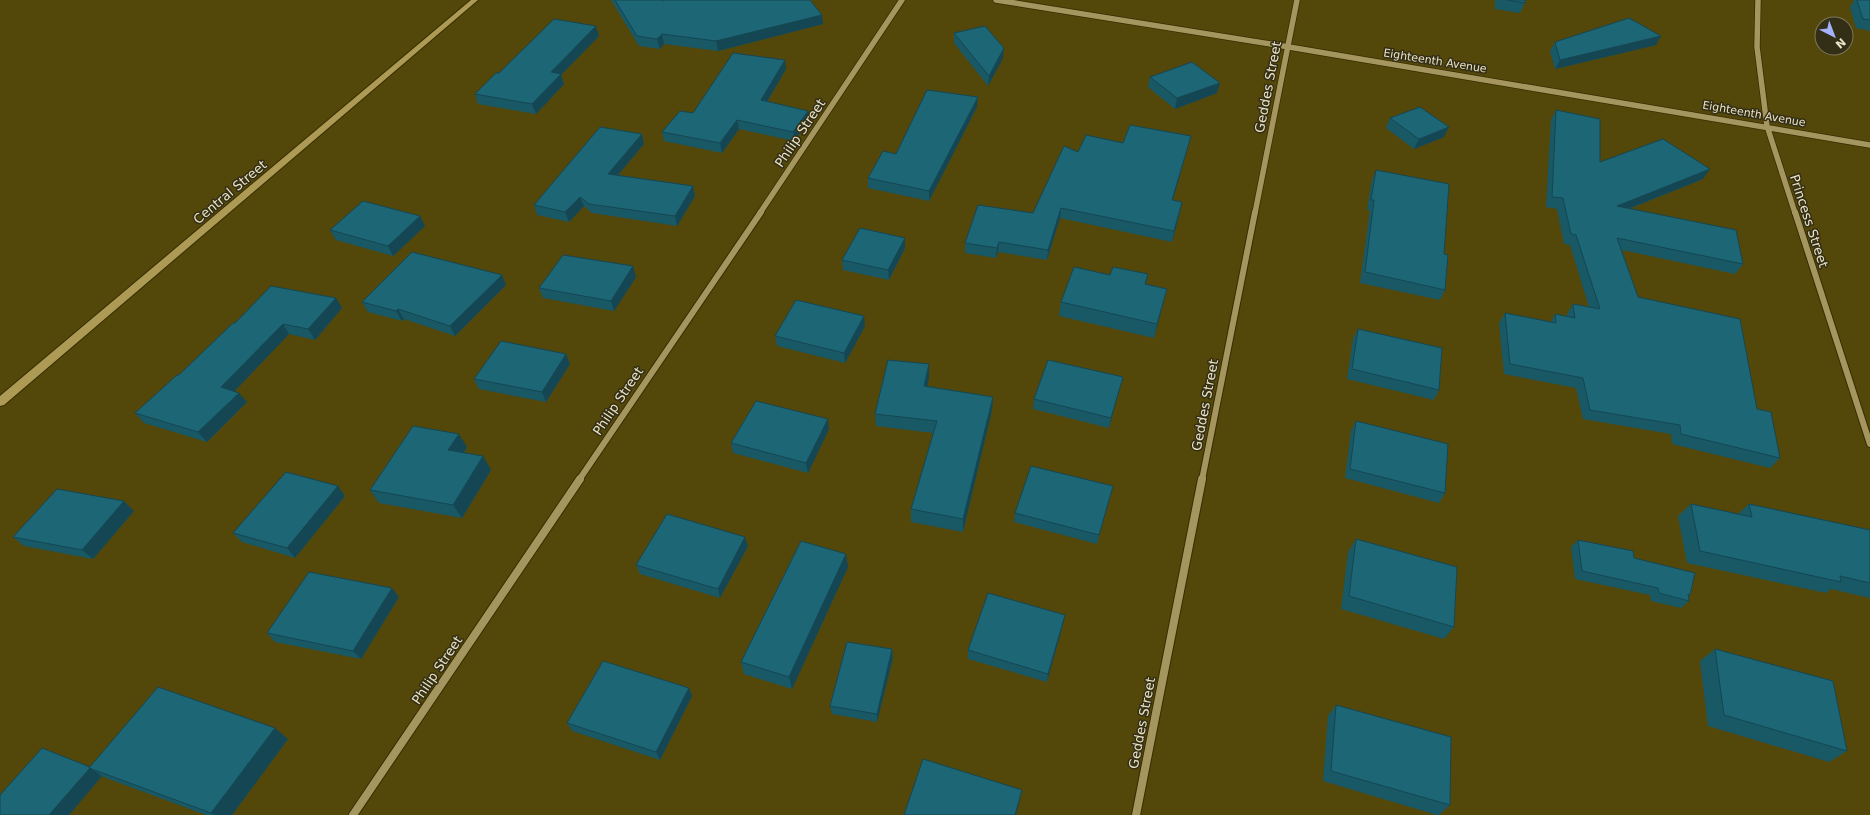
<svg xmlns="http://www.w3.org/2000/svg" width="1870" height="815" font-family="'DejaVu Sans',sans-serif">
<style>
.lines{fill:none;stroke-linecap:round;stroke-linejoin:round}
.minor-far2-casing{stroke:#372d00;stroke-width:7}
.minor-far1-casing{stroke:#372d00;stroke-width:8}
.minor-casing{stroke:#372d00;stroke-width:10}
.major-casing{stroke:#372d00;stroke-width:2}
.minor-far2{stroke:#a4965e;stroke-width:5.5}
.minor-far1{stroke:#a4965e;stroke-width:6}
.minor{stroke:#a4965e;stroke-width:8}
.major{fill:#ac9a55;fill-rule:evenodd}
.wall{fill:#195865}
.shaded-wall{fill:#144753}
.building{fill:#1d6676;stroke:#144753}
.labels{text-anchor:middle;dominant-baseline:central;stroke-width:3;stroke-linejoin:round;paint-order:stroke}
.far-street-label{font-size:11px;fill:#eae3c6;stroke:#332e16}
.street-label{font-size:13px;fill:#eae3c6;stroke:#332e16}
</style>
<rect width="100%" height="100%" fill="#54470a"/>
<g class="lines">
<g class="minor-far2-casing">
<path id="minor-far2" d="M 996,0 L 1289,47 L 1870,145
M 1758,0 L 1757,47 L 1767,126 L 1795,213
M 760,213 L 902,0
M 1255,213 L 1297,0"/>
</g>
<g class="minor-far1-casing">
<path id="minor-far1" d="M 1795,212 L 1870,444
M 579,480 L 761,212
M 1202,480 L 1255,212"/>
</g>
<g class="minor-casing">
<path id="minor" d="M 353,815 L 580,479
M 1136,815 L 1202,479"/>
</g>
<g class="major-casing">
<path id="major" d="M 471,0 L 478,0 L 4,405 L 0,406 L 0,396 Z"/>
</g>
<use href="#minor-far2" class="minor-far2"/>
<use href="#minor-far1" class="minor-far1"/>
<use href="#minor" class="minor"/>
<use href="#major" class="major"/>
</g>
<path class="wall" d="M 611,0 L 663,0 L 663,1 L 822,15 L 823,24 L 718,51 L 664,44 L 660,49 L 639,46 Z
M 1495,0 L 1525,0 L 1525,3 L 1520,13 L 1495,9 Z
M 1854,0 L 1870,0 L 1870,31 L 1856,28 L 1850,8 Z
M 954,33 L 1003,58 L 988,86 L 954,43 Z
M 599,36 L 561,75 L 564,84 L 536,114 L 478,104 L 475,94 L 499,73 Z
M 1555,42 L 1656,45 L 1555,69 L 1550,51 Z
M 786,69 L 767,102 L 808,111 L 810,120 L 794,141 L 739,129 L 722,153 L 664,141 L 662,132 L 693,113 Z
M 1150,77 L 1217,93 L 1175,109 L 1148,87 Z
M 977,107 L 929,201 L 868,188 L 868,178 L 896,154 Z
M 1556,110 L 1600,162 L 1703,179 L 1629,209 L 1743,264 L 1735,274 L 1622,250 L 1638,297 L 1757,409 L 1780,458 L 1770,468 L 1672,444 L 1671,434 L 1583,419 L 1576,388 L 1504,374 L 1499,323 L 1505,313 L 1551,322 L 1555,314 L 1567,317 L 1567,314 L 1573,304 L 1589,307 L 1570,245 L 1564,244 L 1557,209 L 1546,207 L 1551,120 Z
M 1390,118 L 1444,137 L 1414,149 L 1386,128 Z
M 1123,143 L 1188,146 L 1173,200 L 1180,212 L 1172,242 L 1060,218 L 1047,260 L 998,252 L 996,258 L 965,253 L 965,243 L 1033,213 L 1078,152 Z
M 644,144 L 618,175 L 693,186 L 695,196 L 677,226 L 592,213 L 584,206 L 569,222 L 537,215 L 534,205 Z
M 1376,170 L 1444,254 L 1445,290 L 1440,300 L 1360,283 L 1370,210 L 1367,210 L 1372,180 Z
M 420,216 L 425,226 L 393,256 L 336,240 L 330,230 Z
M 905,248 L 889,280 L 843,270 L 842,260 Z
M 1148,274 L 1146,284 L 1163,304 L 1154,338 L 1059,316 L 1061,302 L 1110,275 Z
M 502,275 L 506,285 L 455,336 L 404,319 L 402,321 L 368,312 L 362,302 Z
M 636,277 L 614,311 L 543,298 L 539,288 Z
M 336,298 L 342,308 L 315,340 L 289,334 L 234,391 L 247,402 L 207,442 L 144,423 L 135,413 L 179,375 L 235,323 Z
M 865,326 L 845,363 L 777,346 L 775,336 Z
M 1358,329 L 1439,390 L 1434,400 L 1347,379 L 1353,339 Z
M 566,354 L 570,364 L 546,402 L 479,389 L 474,379 Z
M 929,364 L 929,377 L 927,386 L 993,397 L 992,410 L 963,532 L 911,522 L 911,509 L 933,433 L 876,426 L 875,414 Z
M 1123,377 L 1120,387 L 1109,428 L 1033,409 L 1034,399 Z
M 1356,421 L 1445,493 L 1439,503 L 1345,478 L 1351,431 Z
M 829,429 L 808,473 L 733,453 L 731,443 Z
M 467,447 L 464,453 L 483,456 L 491,470 L 462,518 L 379,503 L 370,490 Z
M 345,496 L 295,558 L 242,542 L 233,533 Z
M 1110,496 L 1097,544 L 1014,522 L 1015,513 Z
M 1691,504 L 1738,514 L 1749,504 L 1870,530 L 1870,598 L 1831,589 L 1826,593 L 1687,563 L 1678,516 Z
M 134,511 L 93,559 L 24,546 L 13,537 Z
M 745,537 L 748,546 L 720,598 L 640,574 L 636,565 Z
M 1356,539 L 1454,627 L 1444,639 L 1341,609 L 1348,552 Z
M 1578,540 L 1634,558 L 1690,595 L 1688,596 L 1689,601 L 1681,608 L 1651,601 L 1650,595 L 1575,579 L 1571,547 Z
M 848,567 L 792,689 L 744,674 L 741,662 Z
M 399,597 L 361,659 L 275,642 L 267,633 Z
M 1065,615 L 1063,624 L 1047,682 L 968,659 L 968,650 Z
M 892,649 L 893,658 L 877,722 L 832,714 L 830,706 Z
M 1715,649 L 1847,751 L 1829,762 L 1708,726 L 1700,661 Z
M 689,688 L 692,696 L 660,760 L 572,731 L 567,723 Z
M 1336,705 L 1450,805 L 1439,815 L 1437,815 L 1323,781 L 1328,716 Z
M 288,739 L 232,815 L 206,815 L 106,778 L 102,776 L 69,815 L 90,767 Z"/>
<path class="shaded-wall" d="M 822,15 L 823,24 L 718,51 L 716,41 Z
M 596,26 L 599,36 L 561,75 L 564,84 L 536,114 L 532,104 L 551,72 Z
M 662,34 L 664,44 L 660,49 L 657,39 Z
M 1661,36 L 1656,45 L 1555,69 L 1560,60 Z
M 1004,48 L 1003,58 L 988,86 L 989,76 Z
M 785,60 L 786,69 L 762,110 L 761,100 Z
M 1220,83 L 1217,93 L 1175,109 L 1177,98 Z
M 978,97 L 977,107 L 929,201 L 929,191 Z
M 808,111 L 810,120 L 794,141 L 793,132 Z
M 737,120 L 739,129 L 722,153 L 720,143 Z
M 1449,127 L 1444,137 L 1414,149 L 1419,139 Z
M 642,134 L 644,144 L 611,183 L 608,174 Z
M 1191,136 L 1188,146 L 1170,210 L 1172,200 Z
M 1710,169 L 1703,179 L 1610,216 L 1617,206 Z
M 693,186 L 695,196 L 677,226 L 675,216 Z
M 580,197 L 584,206 L 569,222 L 565,212 Z
M 1182,202 L 1180,212 L 1172,242 L 1174,231 Z
M 1061,208 L 1060,218 L 1047,260 L 1048,250 Z
M 420,216 L 425,226 L 393,256 L 388,246 Z
M 905,238 L 905,248 L 889,280 L 888,270 Z
M 999,242 L 998,252 L 996,258 L 997,248 Z
M 633,266 L 636,277 L 614,311 L 611,301 Z
M 502,275 L 506,285 L 455,336 L 450,326 Z
M 1167,289 L 1163,304 L 1154,338 L 1157,324 Z
M 336,298 L 342,308 L 315,340 L 308,329 Z
M 398,309 L 404,319 L 402,321 L 396,311 Z
M 864,316 L 865,326 L 845,363 L 844,353 Z
M 283,324 L 289,334 L 229,397 L 221,387 Z
M 566,354 L 570,364 L 546,402 L 542,392 Z
M 929,364 L 929,377 L 925,399 L 924,386 Z
M 1123,377 L 1120,387 L 1109,428 L 1111,418 Z
M 239,393 L 247,402 L 207,442 L 198,432 Z
M 993,397 L 992,410 L 963,532 L 963,519 Z
M 828,419 L 829,429 L 808,473 L 806,463 Z
M 459,434 L 467,447 L 457,464 L 448,450 Z
M 483,456 L 491,470 L 462,518 L 453,505 Z
M 338,486 L 345,496 L 295,558 L 287,548 Z
M 124,501 L 134,511 L 93,559 L 82,550 Z
M 745,537 L 748,546 L 720,598 L 718,589 Z
M 846,554 L 848,567 L 792,689 L 789,677 Z
M 392,588 L 399,597 L 361,659 L 353,651 Z
M 1065,615 L 1063,624 L 1047,682 L 1048,674 Z
M 892,649 L 893,658 L 877,722 L 877,714 Z
M 689,688 L 692,696 L 660,760 L 656,752 Z
M 275,728 L 288,739 L 232,815 L 215,815 L 211,813 Z
M 90,768 L 102,776 L 69,815 L 49,815 Z
M 1022,790 L 1016,815 L 1015,815 Z"/>
<path class="building" d="M 615,0 L 663,0 L 663,1 L 663,0 L 810,0 L 822,15 L 716,41 L 662,34 L 657,39 L 637,36 Z
M 1507,0 L 1525,0 L 1525,3 Z
M 1857,0 L 1870,0 L 1870,20 L 1863,19 Z
M 1629,18 L 1661,36 L 1560,60 L 1555,42 Z
M 554,19 L 596,26 L 551,72 L 561,74 L 532,104 L 475,94 L 496,73 L 499,73 Z
M 985,26 L 1004,48 L 989,76 L 954,33 Z
M 733,53 L 785,60 L 761,100 L 808,111 L 793,132 L 737,120 L 720,143 L 662,132 L 680,111 L 693,113 Z
M 1192,62 L 1220,83 L 1177,98 L 1150,77 Z
M 927,90 L 978,97 L 929,191 L 868,178 L 883,151 L 896,154 Z
M 1420,107 L 1449,127 L 1419,139 L 1390,118 Z
M 1556,110 L 1600,119 L 1600,162 L 1663,139 L 1710,169 L 1617,206 L 1736,230 L 1743,264 L 1617,238 L 1638,297 L 1740,319 L 1757,409 L 1771,412 L 1780,458 L 1681,434 L 1680,425 L 1590,410 L 1583,378 L 1510,364 L 1505,313 L 1556,323 L 1555,314 L 1575,318 L 1573,304 L 1600,309 L 1576,235 L 1571,234 L 1563,198 L 1552,197 Z
M 1130,125 L 1191,136 L 1172,200 L 1182,202 L 1174,231 L 1061,208 L 1048,250 L 999,242 L 997,248 L 965,243 L 978,205 L 1033,213 L 1064,146 L 1078,152 L 1086,135 L 1123,143 Z
M 600,127 L 642,134 L 608,174 L 693,186 L 675,216 L 589,204 L 580,197 L 565,212 L 534,205 Z
M 1376,170 L 1449,184 L 1444,254 L 1448,255 L 1445,290 L 1365,272 L 1374,200 L 1371,200 Z
M 363,201 L 420,216 L 388,246 L 330,230 Z
M 860,228 L 905,238 L 888,270 L 842,260 Z
M 412,252 L 502,275 L 450,326 L 398,309 L 396,311 L 362,302 Z
M 563,255 L 633,266 L 611,301 L 539,288 Z
M 1074,267 L 1110,275 L 1113,267 L 1148,274 L 1145,284 L 1167,289 L 1157,324 L 1061,302 Z
M 271,286 L 336,298 L 308,329 L 283,324 L 221,387 L 239,393 L 198,432 L 135,413 L 177,375 L 179,375 L 233,323 L 235,323 Z
M 796,300 L 864,316 L 844,353 L 775,336 Z
M 1358,329 L 1442,348 L 1439,390 L 1352,369 Z
M 501,341 L 566,354 L 542,392 L 474,379 Z
M 888,360 L 929,364 L 924,386 L 993,397 L 963,519 L 911,509 L 937,421 L 875,414 Z
M 1048,360 L 1123,377 L 1111,418 L 1034,399 Z
M 756,401 L 828,419 L 806,463 L 731,443 Z
M 1356,421 L 1448,444 L 1445,493 L 1350,469 Z
M 413,426 L 459,434 L 448,450 L 483,456 L 453,505 L 370,490 Z
M 1031,466 L 1113,486 L 1099,535 L 1015,513 Z
M 286,472 L 338,486 L 287,548 L 233,533 Z
M 57,489 L 124,501 L 82,550 L 13,537 Z
M 1691,504 L 1752,517 L 1749,504 L 1870,530 L 1870,583 L 1840,576 L 1841,582 L 1700,551 Z
M 667,514 L 745,537 L 718,589 L 636,565 Z
M 1356,539 L 1457,567 L 1454,627 L 1349,596 Z
M 1578,540 L 1633,551 L 1634,558 L 1695,573 L 1690,595 L 1688,594 L 1689,601 L 1659,593 L 1658,588 L 1582,571 Z
M 801,541 L 846,554 L 789,677 L 741,662 Z
M 309,572 L 392,588 L 353,651 L 267,633 Z
M 988,593 L 1065,615 L 1048,674 L 968,650 Z
M 847,642 L 892,649 L 877,714 L 830,706 Z
M 1715,649 L 1833,681 L 1847,751 L 1724,715 Z
M 603,661 L 689,688 L 656,752 L 567,723 Z
M 158,687 L 275,728 L 211,813 L 89,768 Z
M 1336,705 L 1451,737 L 1450,805 L 1331,771 Z
M 42,748 L 90,767 L 89,768 L 90,768 L 49,815 L 0,815 L 0,795 Z
M 923,759 L 1022,790 L 1015,815 L 904,815 Z"/>
<g class="labels">
<g class="far-street-label">
<text transform="translate(1435 61) rotate(9)">Eighteenth Avenue</text>
<text transform="translate(1754 114) rotate(10)">Eighteenth Avenue</text>
</g>
<g class="street-label">
<text transform="translate(1268 87) rotate(-79)">Geddes Street</text>
<text transform="translate(800 133) rotate(-56)">Philip Street</text>
<text transform="translate(230 192) rotate(-40)">Central Street</text>
<text transform="translate(1809 221) rotate(72)">Princess Street</text>
<text transform="translate(618 401) rotate(-56)">Philip Street</text>
<text transform="translate(1205 405) rotate(-79)">Geddes Street</text>
<text transform="translate(437 670) rotate(-56)">Philip Street</text>
<text transform="translate(1142 723) rotate(-79)">Geddes Street</text>
</g>
</g>
<g transform="translate(1834 36) rotate(138)"><circle r="19" fill="#332e16" stroke="#7c765c"/>
<path d="M0-3L7 15L0 10L-7 15Z" fill="#a4b2fc"/>
<text y="-6" font-size="11" font-weight="bold" text-anchor="middle" fill="#eae3c6">N</text>
</g>
</svg>
